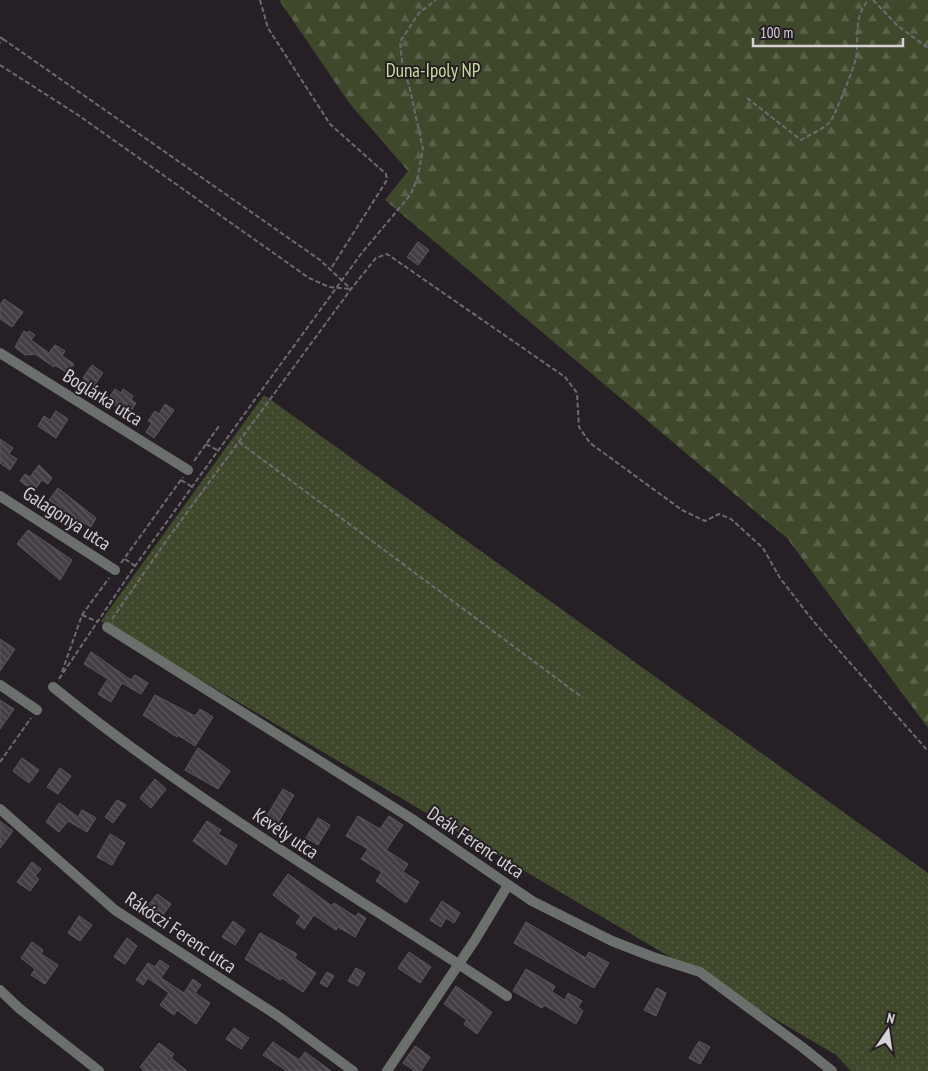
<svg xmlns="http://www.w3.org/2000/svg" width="928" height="1071" font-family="'PT Sans Narrow',sans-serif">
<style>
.green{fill:url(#green-dots)}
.forest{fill:url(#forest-firs)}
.building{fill:url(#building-back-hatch);stroke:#5e575e}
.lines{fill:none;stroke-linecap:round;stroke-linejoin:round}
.path{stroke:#6f6a6f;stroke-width:2;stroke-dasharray:5 2.5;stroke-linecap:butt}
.street{stroke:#6b706d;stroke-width:10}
.labels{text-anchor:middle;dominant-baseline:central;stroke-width:4;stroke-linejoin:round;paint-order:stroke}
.park-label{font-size:19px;fill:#cbdf9a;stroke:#262026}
.street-label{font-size:19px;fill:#d6d2d6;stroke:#262026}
</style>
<defs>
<pattern id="green-dots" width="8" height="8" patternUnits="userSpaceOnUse" patternTransform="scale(1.25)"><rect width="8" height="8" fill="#3f482b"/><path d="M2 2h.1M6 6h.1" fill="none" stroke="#5a6249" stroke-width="1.8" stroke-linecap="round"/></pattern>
<pattern id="forest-firs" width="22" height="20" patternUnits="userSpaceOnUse" patternTransform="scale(1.25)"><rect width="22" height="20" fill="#3f482b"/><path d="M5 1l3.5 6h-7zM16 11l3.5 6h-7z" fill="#5a6249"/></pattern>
<pattern id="building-back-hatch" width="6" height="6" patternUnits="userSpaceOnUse" patternTransform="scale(1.25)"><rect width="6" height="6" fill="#443d44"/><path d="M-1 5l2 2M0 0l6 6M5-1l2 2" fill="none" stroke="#5e585e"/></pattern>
</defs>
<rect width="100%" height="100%" fill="#262026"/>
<path class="green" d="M 264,395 L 928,873 L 928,1071 L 851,1071 L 836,1055 L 101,621 Z"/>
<path class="forest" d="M 279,0 L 928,0 L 928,728 L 787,538 L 385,200 L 408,171 L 350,104 Z"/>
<path class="building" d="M 418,242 L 429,250 L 418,265 L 407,257 Z
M 4,299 L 23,312 L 12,327 L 0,319 L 0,305 Z
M 24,331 L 27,333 L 29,331 L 35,335 L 31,340 L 49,353 L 55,345 L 65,351 L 62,356 L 74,364 L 67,373 L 55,365 L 54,367 L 35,354 L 25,355 L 15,347 Z
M 92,365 L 103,373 L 94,386 L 83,378 Z
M 115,389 L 121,393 L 123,389 L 133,396 L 131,400 L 136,403 L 129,414 L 125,411 L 124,413 L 108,399 Z
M 165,404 L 174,410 L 154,438 L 146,432 L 152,423 L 148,421 L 155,411 L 159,414 Z
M 56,411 L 68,419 L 56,438 L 38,426 L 44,416 L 50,420 Z
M 0,439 L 13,448 L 9,454 L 17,459 L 10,470 L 0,463 Z
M 39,465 L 52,478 L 48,484 L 42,480 L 34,491 L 20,481 L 25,474 L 30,477 Z
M 58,488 L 96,518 L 91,527 L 81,521 L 79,524 L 59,510 L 61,508 L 49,500 Z
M 28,530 L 72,560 L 60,580 L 17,544 Z
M 0,639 L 15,649 L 0,671 Z
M 91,652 L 131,680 L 135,675 L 148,683 L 141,694 L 122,683 L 111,702 L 98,694 L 108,679 L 84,664 Z
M 155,695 L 195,716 L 200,709 L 213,717 L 195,746 L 178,735 L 177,737 L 143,715 Z
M 0,700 L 14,709 L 0,729 Z
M 198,748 L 230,771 L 218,789 L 185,770 Z
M 22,758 L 39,770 L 29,783 L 13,771 Z
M 60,768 L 71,776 L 58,794 L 47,787 Z
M 155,779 L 166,789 L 151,808 L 140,798 Z
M 283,789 L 294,795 L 276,826 L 265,819 Z
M 117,800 L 126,805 L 113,823 L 105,817 Z
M 59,803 L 78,817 L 82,810 L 96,818 L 87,832 L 68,821 L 59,832 L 46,822 Z
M 358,816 L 380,829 L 389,816 L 403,825 L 386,850 L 408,864 L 403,872 L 419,882 L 406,903 L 376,881 L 382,872 L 361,859 L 368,849 L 346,836 Z
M 318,818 L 330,825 L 318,845 L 306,838 Z
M 0,821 L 13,831 L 0,848 Z
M 207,821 L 221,830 L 218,834 L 237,845 L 226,865 L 193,841 Z
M 110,834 L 125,843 L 112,865 L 97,857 Z
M 32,862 L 41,869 L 35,876 L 39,879 L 30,891 L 17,882 Z
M 288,874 L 332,906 L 334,903 L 356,917 L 358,913 L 366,918 L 355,937 L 338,927 L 336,930 L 314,915 L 304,929 L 296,923 L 301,916 L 273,895 Z
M 157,894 L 171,904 L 162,916 L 148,906 Z
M 442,901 L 460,913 L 454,923 L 446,918 L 441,927 L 430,920 Z
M 79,916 L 92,925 L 80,941 L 68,933 Z
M 233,921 L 245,930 L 235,945 L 222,937 Z
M 526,922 L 586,958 L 589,952 L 609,963 L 594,988 L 514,943 Z
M 260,933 L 297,954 L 294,958 L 316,973 L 303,992 L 282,978 L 280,980 L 245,959 Z
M 127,938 L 137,946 L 125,964 L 114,957 Z
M 32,942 L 43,950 L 41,954 L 58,965 L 45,984 L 31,975 L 35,969 L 21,958 Z
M 409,952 L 431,967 L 420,983 L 398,968 Z
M 160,960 L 169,966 L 161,978 L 184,993 L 193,979 L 201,985 L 195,993 L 210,1003 L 196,1024 L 177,1010 L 174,1015 L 160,1005 L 169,993 L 148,978 L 143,985 L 136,980 L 148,963 L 155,967 Z
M 356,968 L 365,973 L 358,986 L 348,981 Z
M 526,969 L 555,986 L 552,992 L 565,1000 L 568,993 L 582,1001 L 578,1007 L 583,1011 L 576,1024 L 544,1005 L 542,1008 L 513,991 Z
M 327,972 L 334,976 L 327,987 L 320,983 Z
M 456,986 L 492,1012 L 477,1034 L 464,1024 L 467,1020 L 444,1004 Z
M 657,988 L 666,993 L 656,1016 L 644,1010 Z
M 234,1028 L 249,1038 L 241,1049 L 226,1039 Z
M 699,1041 L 710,1047 L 700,1064 L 689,1058 Z
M 273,1042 L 299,1060 L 305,1052 L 331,1071 L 287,1071 L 263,1055 Z
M 159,1043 L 174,1054 L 171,1058 L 187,1071 L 144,1071 L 140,1067 Z
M 415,1046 L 430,1057 L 421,1071 L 415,1071 L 403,1063 Z"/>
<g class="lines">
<path class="path" d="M 260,0 L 268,28 L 330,124 L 386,174 L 387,180 L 330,270
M 873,0 L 898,26 L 928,48
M 0,37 L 3,39 L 0,43
M 3,39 L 320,260 L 351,289
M 0,65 L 78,115 L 309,278 L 329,287 L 351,289
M 747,98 L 801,140 C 811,134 822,130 830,122 C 834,118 855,65 856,58 C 859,39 853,15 869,0
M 239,442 L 583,698
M 206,444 L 217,450
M 194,461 L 219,426
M 181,480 L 192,487
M 125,559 L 135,566
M 121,563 L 183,477
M 82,615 L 98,622
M 112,619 L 169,537 L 351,289 L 376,258 L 387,254 L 565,377 L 577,393 L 579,427 L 590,443 L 682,510 L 705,521 L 719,514 L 731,519 L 763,548 L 780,578 L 814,622 L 928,751
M 62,672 L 82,615 L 109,578
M 59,679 L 135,566 L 256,398 L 361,254 L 411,194 L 418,176 L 423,149 L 409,85 L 403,69 L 400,42 L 419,13 L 436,0
M 0,762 L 31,718"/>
<path class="street" d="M 0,353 L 188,470
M 0,496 L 115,570
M 107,627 L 412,819 L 532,901 L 612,941 L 653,957 L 700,972 L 802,1047 L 832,1071
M 0,685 L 37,710
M 53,687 C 196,803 355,895 507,996
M 0,809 L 115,910 L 278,1016 L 353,1071
M 0,990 L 20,1009 L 99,1071
M 387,1071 L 475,940 L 508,885"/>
</g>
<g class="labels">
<g class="park-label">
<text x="433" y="70">Duna-Ipoly NP</text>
</g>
<g class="street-label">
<text transform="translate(103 397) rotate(32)">Boglárka utca</text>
<text transform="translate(67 518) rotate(33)">Galagonya utca</text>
<text transform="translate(286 833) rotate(34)">Kevély utca</text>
<text transform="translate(476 842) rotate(34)">Deák Ferenc utca</text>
<text transform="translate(181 932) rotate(34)">Rákóczi Ferenc utca</text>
</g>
</g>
<g transform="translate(888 1031) rotate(13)" stroke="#262026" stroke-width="4" paint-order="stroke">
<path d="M0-4L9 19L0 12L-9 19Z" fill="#d6d2d6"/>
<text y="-8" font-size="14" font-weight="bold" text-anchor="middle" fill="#d6d2d6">N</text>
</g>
<path d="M753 38v8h150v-8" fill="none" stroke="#d6d2d6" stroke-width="2.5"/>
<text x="760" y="38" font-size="15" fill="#d6d2d6" stroke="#262026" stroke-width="4" paint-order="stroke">100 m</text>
</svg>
